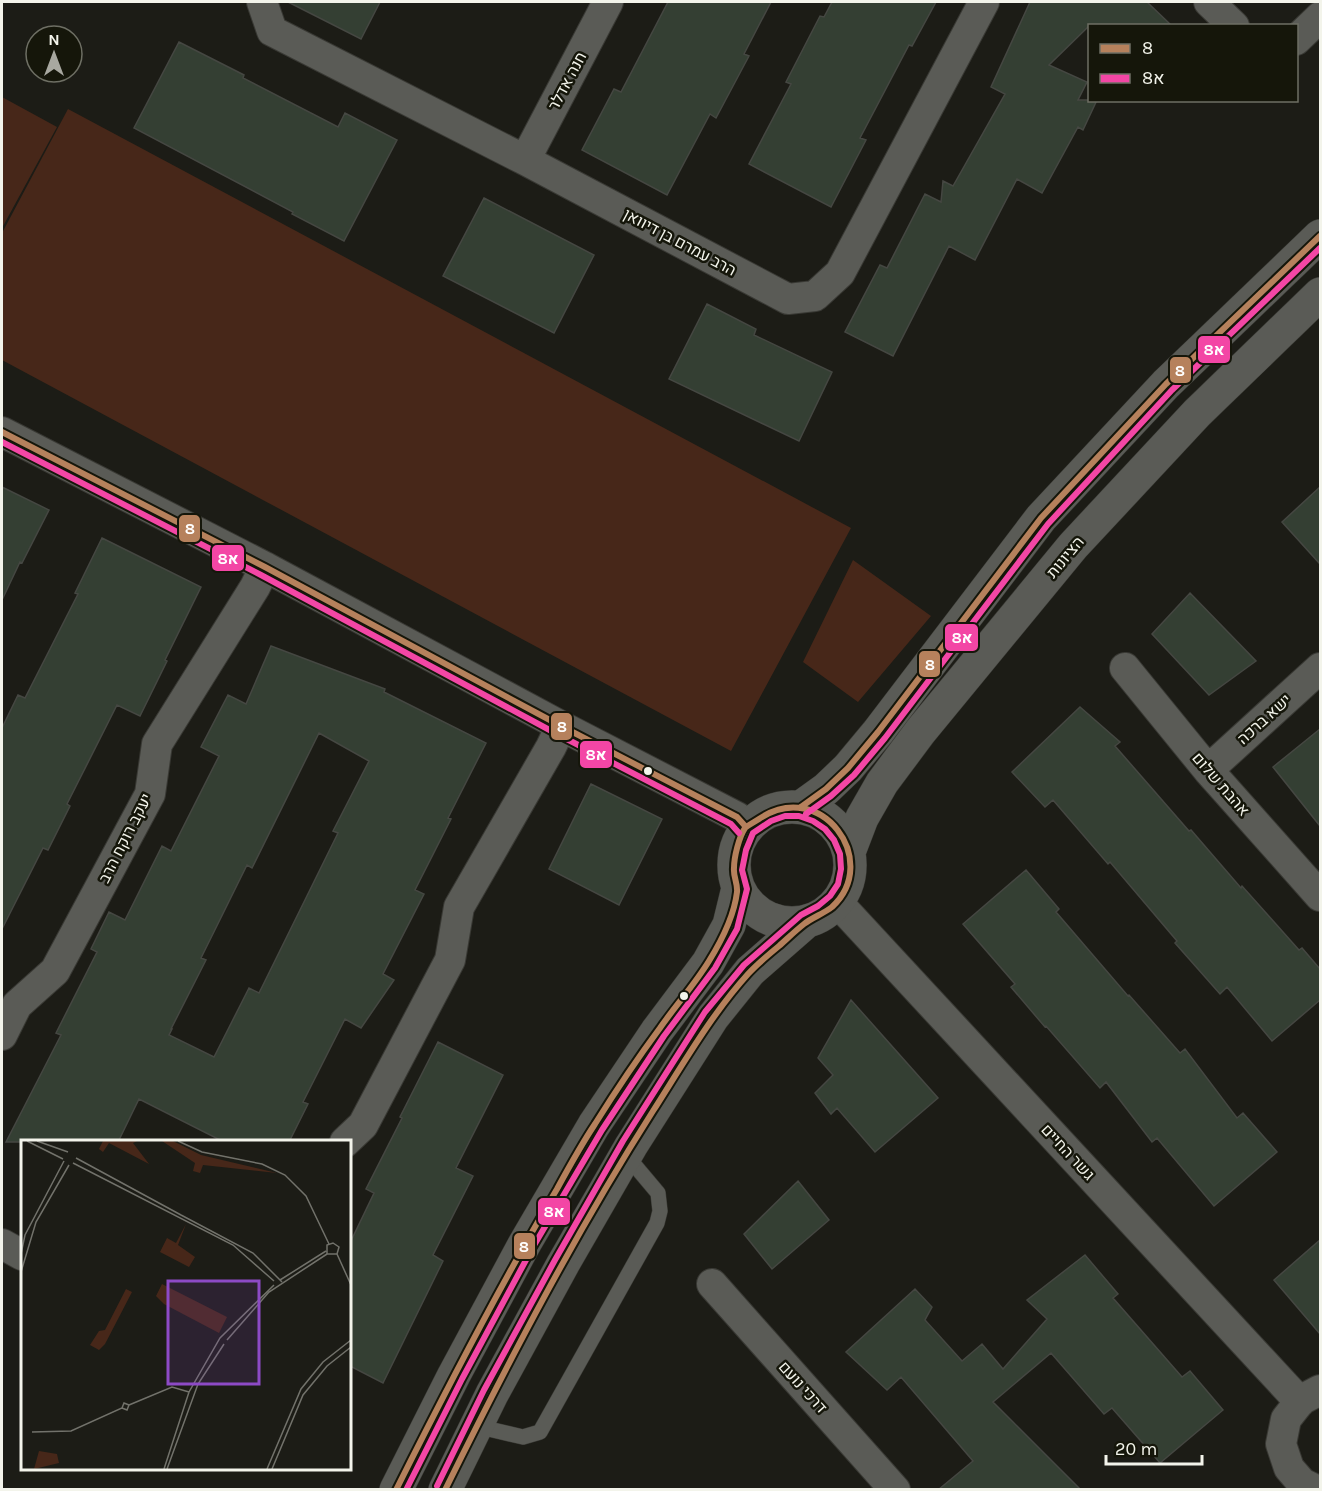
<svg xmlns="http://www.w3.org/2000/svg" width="1322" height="1491" font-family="Karla,Heebo,sans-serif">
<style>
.green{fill:#472719}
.building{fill:#343f33;stroke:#454742;stroke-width:1.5;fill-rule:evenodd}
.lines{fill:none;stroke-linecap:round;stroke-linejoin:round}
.lane-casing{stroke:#393934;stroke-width:16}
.street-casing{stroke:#393934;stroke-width:32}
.secondary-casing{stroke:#393934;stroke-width:34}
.lane{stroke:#5a5b56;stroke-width:15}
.street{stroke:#5a5b56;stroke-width:30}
.secondary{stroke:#5a5b56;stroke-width:33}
.bus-1-casing{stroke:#15160a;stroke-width:10}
.bus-2-casing{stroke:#15160a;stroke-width:10}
.bus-1{stroke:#b6815c;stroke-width:6}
.bus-2{stroke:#f346a5;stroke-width:6}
.bus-dot{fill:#f3f4eb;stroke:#15160a;stroke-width:2}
.labels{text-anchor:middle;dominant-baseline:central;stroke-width:5;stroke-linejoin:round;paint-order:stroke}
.street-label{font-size:16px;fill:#f3f4eb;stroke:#15160a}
.inset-road{fill:none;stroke:#72726b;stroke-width:1.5}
.view{fill:#8d4ac6;fill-opacity:0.15;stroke:#8d4ac6;stroke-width:3}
.inset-edge{fill:none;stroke:#f3f4eb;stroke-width:3}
.line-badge{stroke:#15160a;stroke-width:2}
.badge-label{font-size:16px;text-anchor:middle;font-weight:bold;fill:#fff}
</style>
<rect width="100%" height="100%" fill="#1c1c16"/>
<path class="green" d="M 2,97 L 57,127 L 2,228 Z
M 68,109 L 851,528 L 731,751 L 2,360 L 2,233 Z
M 853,560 L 931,616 L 858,702 L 803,662 Z"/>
<path class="building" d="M 288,2 L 380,2 L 361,39 Z
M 668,2 L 771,2 L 744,54 L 749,56 L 716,118 L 710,114 L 667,195 L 582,150 L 614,89 L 621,92 Z
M 832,2 L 936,2 L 912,46 L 909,45 L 860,138 L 866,140 L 831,207 L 749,164 L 791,84 L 786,82 L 820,16 L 824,17 Z
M 1030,2 L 1147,2 L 1172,26 L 1089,26 L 1049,65 L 1087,82 L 1078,100 L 1097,100 L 1083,130 L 1078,127 L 1042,193 L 1017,179 L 975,260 L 949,246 L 893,356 L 845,332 L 880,265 L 887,268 L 925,194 L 941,202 L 943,181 L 953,186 L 1005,94 L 991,87 Z
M 179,42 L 244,75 L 243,78 L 338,127 L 345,113 L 397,140 L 344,241 L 292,214 L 293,212 L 134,128 Z
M 484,198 L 594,255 L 554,333 L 443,276 Z
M 707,304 L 756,329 L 754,335 L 832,372 L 799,441 L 669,379 Z
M 2,487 L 49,510 L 22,563 L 20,562 L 2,600 Z
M 1320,487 L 1320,564 L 1282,522 Z
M 102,538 L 201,587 L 165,660 L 167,661 L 140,716 L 117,705 L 67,804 L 70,806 L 48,850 L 43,848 L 2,929 L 2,728 L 18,695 L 25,698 L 78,594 L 75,593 Z
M 1190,593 L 1256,661 L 1209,695 L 1152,634 Z
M 271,646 L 385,689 L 384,692 L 486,743 L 448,818 L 451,819 L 415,890 L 424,894 L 383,974 L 394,980 L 361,1028 L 345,1019 L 303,1102 L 308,1104 L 289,1142 L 224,1142 L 139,1099 L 118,1142 L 6,1142 L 61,1035 L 56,1033 L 97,952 L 91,949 L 109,912 L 125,920 L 162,846 L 171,851 L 219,756 L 201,747 L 228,695 L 246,704 ZM 319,733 L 369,761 L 333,831 L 338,833 L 259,993 L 249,988 L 214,1057 L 169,1035 L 172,1029 L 171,1029 L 206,960 L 201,958 L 247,865 L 252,868 Z
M 1080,707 L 1120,742 L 1115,746 L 1189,831 L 1191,830 L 1241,888 L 1242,886 L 1299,950 L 1302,948 L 1320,969 L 1320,1000 L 1272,1041 L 1227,987 L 1220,994 L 1175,943 L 1177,941 L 1110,862 L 1108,864 L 1053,800 L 1045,807 L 1012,772 Z
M 1320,729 L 1320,826 L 1273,767 Z
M 591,784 L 662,819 L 619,905 L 549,869 Z
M 1026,870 L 1059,909 L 1056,912 L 1128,996 L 1129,995 L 1180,1053 L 1185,1049 L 1237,1118 L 1243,1113 L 1277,1152 L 1214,1206 L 1157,1138 L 1152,1142 L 1106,1082 L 1100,1088 L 1046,1026 L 1045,1027 L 1011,987 L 1015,984 L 963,924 Z
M 851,1000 L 938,1098 L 875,1152 L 837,1108 L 831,1114 L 815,1093 L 833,1075 L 818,1058 Z
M 438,1042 L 503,1075 L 456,1168 L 473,1176 L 433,1255 L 443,1261 L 383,1383 L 350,1366 L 350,1243 L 374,1193 L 366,1189 L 402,1118 L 400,1117 Z
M 798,1181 L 829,1220 L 772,1269 L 744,1234 Z
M 1320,1240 L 1320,1334 L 1274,1280 Z
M 1085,1255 L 1118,1294 L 1113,1298 L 1182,1377 L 1190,1371 L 1223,1410 L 1160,1463 L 1112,1408 L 1104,1414 L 1051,1353 L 993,1402 L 1081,1490 L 938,1490 L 973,1461 L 901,1377 L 887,1390 L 846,1352 L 915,1289 L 932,1307 L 925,1320 L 962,1361 L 982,1344 L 1003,1369 L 1047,1319 L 1027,1300 Z"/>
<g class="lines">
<g class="lane-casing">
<path id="lane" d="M 476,1426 L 523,1437 L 540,1432 L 657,1223 L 660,1211 L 658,1193 L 626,1155"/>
</g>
<g class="street-casing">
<path id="street" d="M 262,2 L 272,31 L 525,160 L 788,299 L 815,296 L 840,273 L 984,2
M 1209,2 L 1234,26
M 1296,40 L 1320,17
M 525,160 L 608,2
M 2,432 L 265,567 L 561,726 L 737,817 L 746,827
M 1125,668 L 1208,770 L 1320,896
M 1208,770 L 1320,668
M 837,902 L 1300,1402
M 2,1035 L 17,1005 L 55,971 L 150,794 L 157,744 L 255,587 L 265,567
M 345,1142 L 363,1125 L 450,960 L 459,907 L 551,747 L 561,726
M 2,1244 L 22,1255
M 712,1284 L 895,1490
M 1316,1490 L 1302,1483 L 1289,1468 L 1281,1444 L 1286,1419 L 1301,1400 L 1320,1390"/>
</g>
<g class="secondary-casing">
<path id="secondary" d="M 801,807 L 826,789 L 848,768 L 878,732 L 1041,518 L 1166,384 L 1320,236
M734 865a58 58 0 1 1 116 0a58 58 0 1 1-116 0Z
M 849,852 L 862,818 L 882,783 L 920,732 L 1073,546 L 1197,413 L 1320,294
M 396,1490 L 454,1375 L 525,1243 L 594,1125 L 657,1031 L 708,963 L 729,925 L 738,888
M 445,1490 L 492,1394 L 563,1264 L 631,1146 L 713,1017 L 750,971 L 806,922"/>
</g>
<use href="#lane" class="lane"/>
<use href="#street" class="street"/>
<use href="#secondary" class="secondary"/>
<g class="bus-1-casing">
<path id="bus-1" d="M 2,432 L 265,567 L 561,726 L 737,817 L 746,827
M 801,807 L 826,789 L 848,768 L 878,732 L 1041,518 L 1166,384 L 1320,236
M 396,1490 C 447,1388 499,1287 557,1189 C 569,1167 581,1145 595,1124 C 615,1092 637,1059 660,1028 C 676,1005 695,984 709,961 C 722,940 734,917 737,892 C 738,884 733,876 734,868 C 734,857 739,837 745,828 C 747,826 756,821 759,819 C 821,777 882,861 832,907 C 823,914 813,917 804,924 C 795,931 787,939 779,946 C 768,955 757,964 748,974 C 711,1015 683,1064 653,1111 C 576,1232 509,1360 445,1490"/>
</g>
<g class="bus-2-casing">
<path id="bus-2" d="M 2,442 L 261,575 L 557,734 L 731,824 L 739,833
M 806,814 L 831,796 L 854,775 L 885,738 L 1048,524 L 1172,390 L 1320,248
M 406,1490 L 462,1379 L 533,1247 L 602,1130 L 664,1036 L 715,968 L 737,929 L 747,889 L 742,870 L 746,850 L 753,833 L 771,821 L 785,816 L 799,816 L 813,821 L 825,829 L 834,840 L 840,854 L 841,869 L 838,884 L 830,896 L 818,906 L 801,915 L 744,965 L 705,1012 L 623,1141 L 555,1260 L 484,1390 L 437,1486"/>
</g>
<use href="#bus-1" class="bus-1"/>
<use href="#bus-2" class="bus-2"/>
</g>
<g class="bus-dot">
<circle cx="648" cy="771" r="5"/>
<circle cx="684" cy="996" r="5"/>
</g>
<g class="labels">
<g class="street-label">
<text transform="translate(567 81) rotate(-62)">חנה אדלר</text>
<text transform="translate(680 242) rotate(28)">הרב עמרם בן דיוואן</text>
<text transform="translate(1065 557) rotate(-50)">הציונות</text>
<text transform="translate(1264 719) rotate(-42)">ישא ברכה</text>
<text transform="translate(1221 784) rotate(49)">אהבת שלום</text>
<text transform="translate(125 838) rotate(-63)">יעקב רוקח הרב</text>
<text transform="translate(1068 1152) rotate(47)">גשר החיים</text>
<text transform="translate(803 1387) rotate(48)">דרכי נועם</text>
</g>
</g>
<g transform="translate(21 1140)">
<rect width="330" height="330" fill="#1c1c16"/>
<path d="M 82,1 L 116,1 L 112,3 L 128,24 L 88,3 L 82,12 L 78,9 ZM 141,1 L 152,1 L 180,15 L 256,33 L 182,25 L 179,33 L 172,31 L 174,23 ZM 165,84 L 157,105 L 174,117 L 168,127 L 139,112 L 146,98 L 155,103 ZM 141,144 L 206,177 L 198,193 L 143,164 L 135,156 ZM 105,149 L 111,152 L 84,204 L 78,210 L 69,205 L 78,191 L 84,190 ZM 18,311 L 36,314 L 38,323 L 13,329 Z" fill="#472719"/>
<path class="inset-road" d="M 6,1 L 42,19M 16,1 L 47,12M 157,1 L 181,12 L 241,24 L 264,35 L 285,56 L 308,104M 55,18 L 160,75M 52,23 L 212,105 L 253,141M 160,75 L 232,113 L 261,142M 0,114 L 4,95 L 43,21M 316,114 L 306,114 L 306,105 L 312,103 L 318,107 L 316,114 L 330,145M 0,132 L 15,82 L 48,25M 259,140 L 305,111M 206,200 L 248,152 L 306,114M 108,265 L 151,247 L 168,252M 11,292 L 50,291 L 101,268 L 103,263 L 108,265 L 106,270 L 101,268M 143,329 L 168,252 L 199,198 L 253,145M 146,329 L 177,244 L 203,204M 246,329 L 280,249 L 302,222 L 330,200M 251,329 L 282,255 L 306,226 L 330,207"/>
<path class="view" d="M 147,141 L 238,141 L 238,244 L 147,244 Z"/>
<rect width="330" height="330" class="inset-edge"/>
</g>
<g class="line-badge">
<rect x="1197" y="335" width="34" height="29" rx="6" fill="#f346a5"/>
<rect x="1169" y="356" width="23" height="28" rx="6" fill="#b6815c"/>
<rect x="178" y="514" width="23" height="29" rx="6" fill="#b6815c"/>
<rect x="211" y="544" width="34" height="28" rx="6" fill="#f346a5"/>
<rect x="944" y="623" width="35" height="29" rx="6" fill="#f346a5"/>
<rect x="918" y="650" width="23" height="28" rx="6" fill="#b6815c"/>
<rect x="550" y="712" width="23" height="29" rx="6" fill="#b6815c"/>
<rect x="579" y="740" width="34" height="29" rx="6" fill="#f346a5"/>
<rect x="537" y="1197" width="34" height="29" rx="6" fill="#f346a5"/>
<rect x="513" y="1232" width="23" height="28" rx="6" fill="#b6815c"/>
</g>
<g class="badge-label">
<text x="1214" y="355">8א</text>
<text x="1180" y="376">8</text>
<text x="190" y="534">8</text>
<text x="228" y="564">8א</text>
<text x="962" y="643">8א</text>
<text x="930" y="670">8</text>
<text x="562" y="732">8</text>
<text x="596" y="760">8א</text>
<text x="554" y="1217">8א</text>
<text x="524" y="1252">8</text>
</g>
<rect width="1322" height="1491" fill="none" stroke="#f3f4eb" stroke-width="6"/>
<rect x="1088" y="24" width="210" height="78" fill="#15160a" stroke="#6e6f64" stroke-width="1.5"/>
<rect x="1100" y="44" width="30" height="9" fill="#b6815c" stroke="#6e6f64" stroke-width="1.5"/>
<text x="1142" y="54" font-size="18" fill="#f3f4eb">8</text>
<rect x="1100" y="74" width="30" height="9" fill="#f346a5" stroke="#6e6f64" stroke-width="1.5"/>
<text x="1142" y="84" font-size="18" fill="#f3f4eb">8א</text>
<g transform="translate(54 54)"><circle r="28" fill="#15160a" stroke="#6e6f64" stroke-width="1.5"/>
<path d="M0-4.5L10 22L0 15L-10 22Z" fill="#a8a8a0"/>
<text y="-9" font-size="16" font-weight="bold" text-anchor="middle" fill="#f3f4eb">N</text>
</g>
<path d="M1106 1455v9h96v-9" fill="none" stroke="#f3f4eb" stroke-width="3"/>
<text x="1115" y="1455" font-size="18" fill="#f3f4eb" stroke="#15160a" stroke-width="4.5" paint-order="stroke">20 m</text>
</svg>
